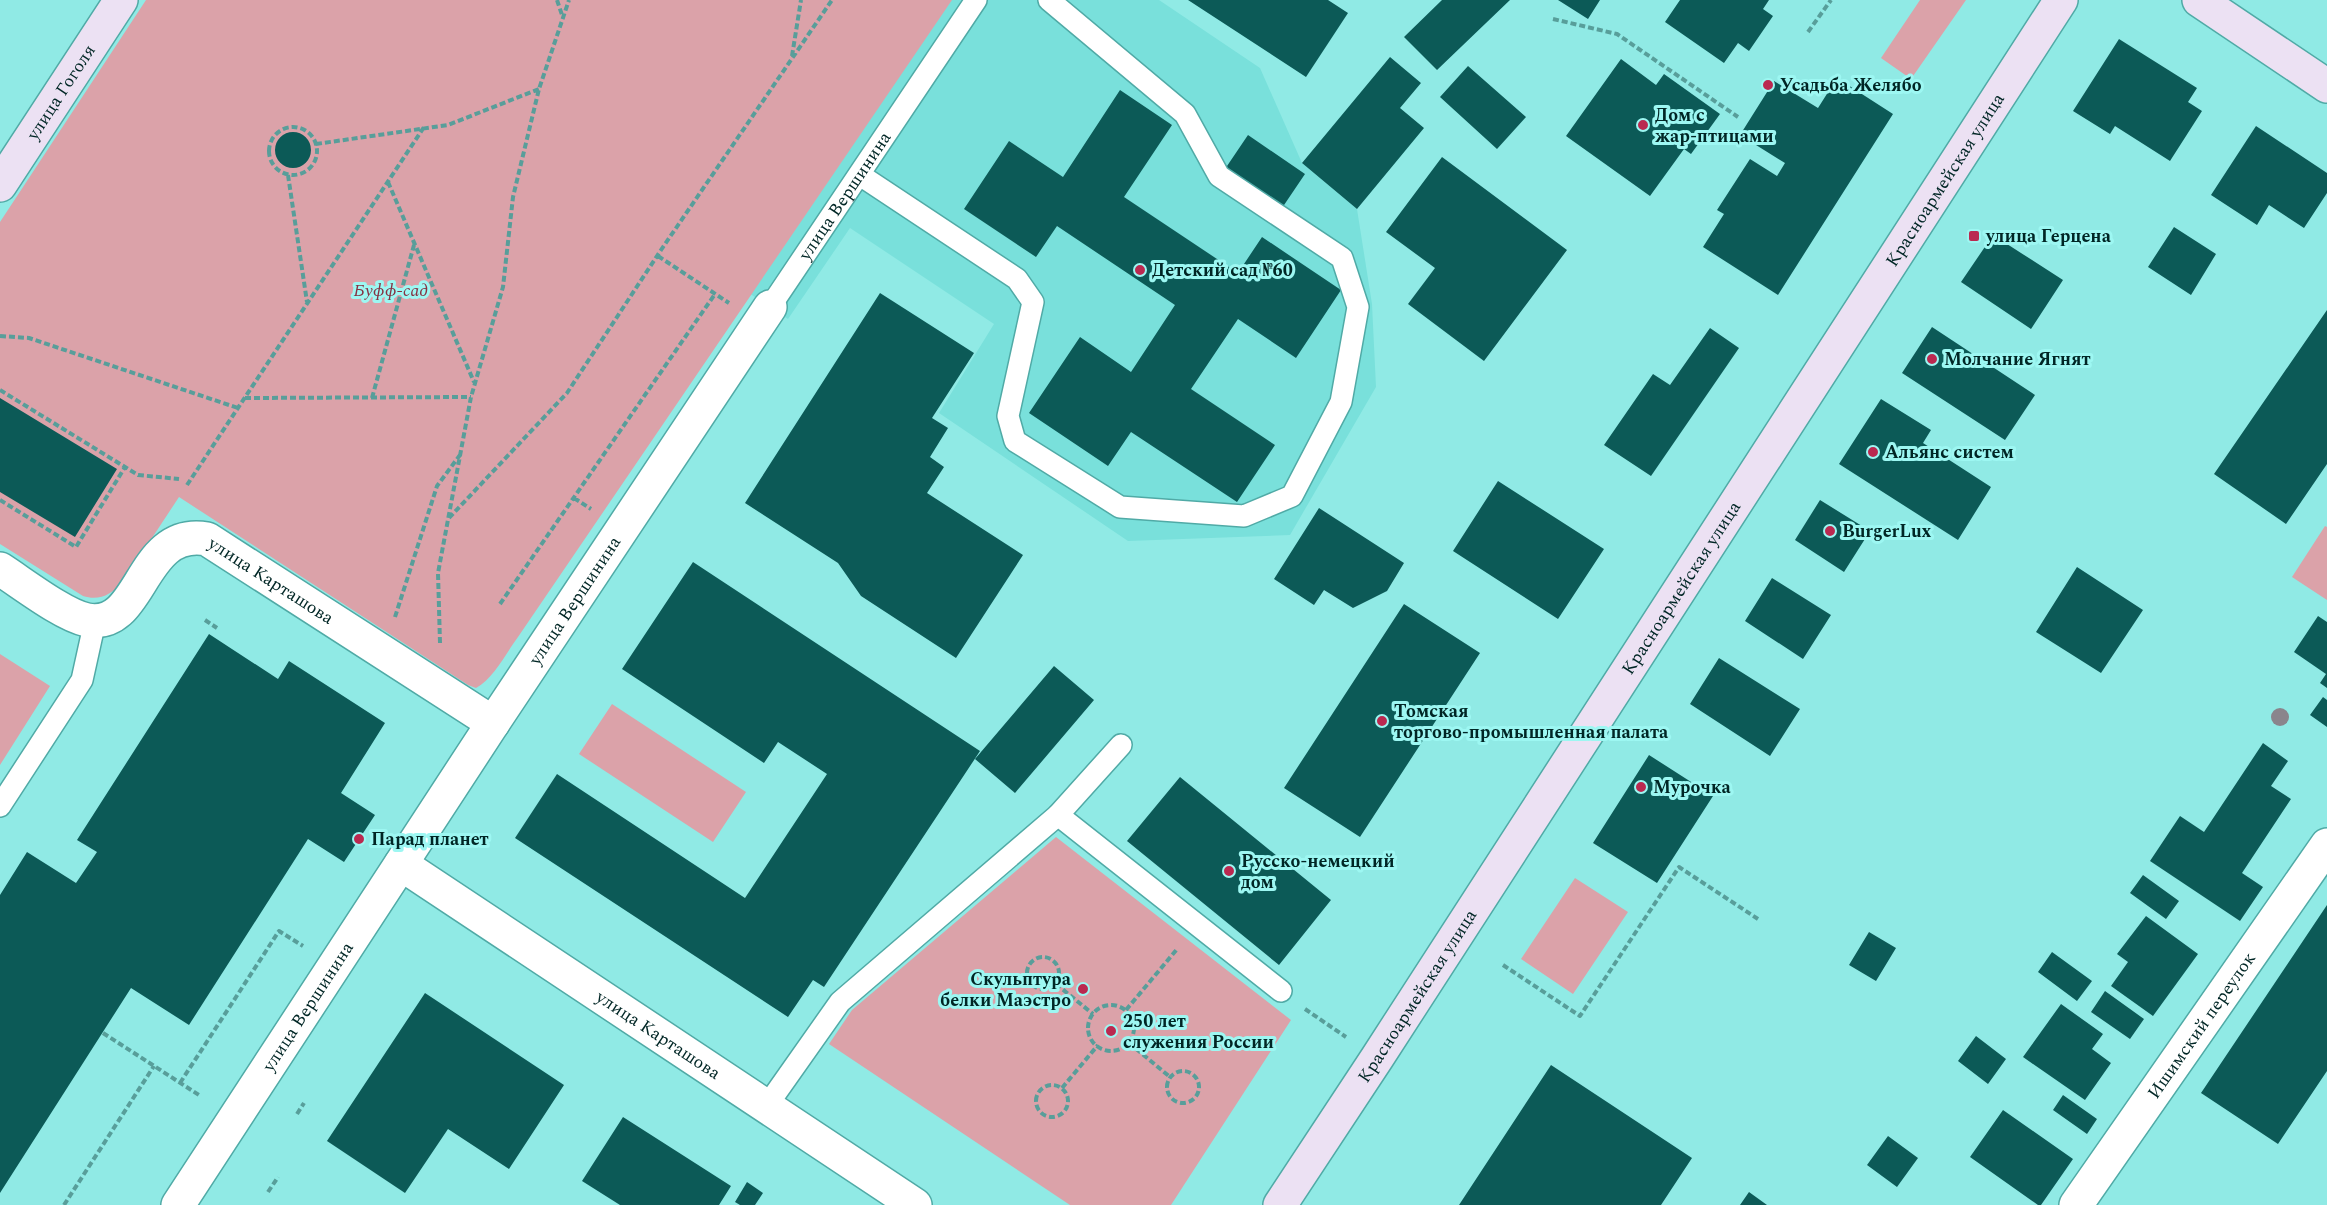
<svg xmlns="http://www.w3.org/2000/svg" width="2327" height="1205" font-family="Spectral,serif">
<style>
.built{fill:#79e0db}
.green{fill:#dba2a9}
.building{fill:#0c5a57}
.lines{fill:none;stroke-linecap:round;stroke-linejoin:round}
.lane-casing{stroke:#50aaa6;stroke-width:24}
.street-casing{stroke:#50aaa6;stroke-width:36}
.secondary-casing{stroke:#50aaa6;stroke-width:36}
.path{stroke:#589e9a;stroke-width:4;stroke-dasharray:6 3;stroke-linecap:butt}
.lane{stroke:#fff;stroke-width:21}
.street{stroke:#fff;stroke-width:33}
.secondary{stroke:#ece1f3;stroke-width:33}
.tree{fill:#8a858c}
.poi-dot{fill:#ba2950;stroke:#9df7f2;stroke-width:2}
.labels{text-anchor:middle;dominant-baseline:central;stroke-width:6;stroke-linejoin:round;paint-order:stroke}
.poi-label{font-size:18px;font-weight:bold;fill:#002625;stroke:#9df7f2;text-anchor:start}
.street-label{font-size:18px;fill:#002625;stroke:#9df7f2}
.park-label{font-size:18px;font-style:italic;fill:#863243;stroke:#9df7f2}
</style>
<rect width="100%" height="100%" fill="#90eae5"/>
<path class="built" d="M 847,0 L 1159,0 L 1260,68 L 1302,163 L 1357,209 L 1372,304 L 1376,387 L 1290,535 L 1128,541 L 939,413 L 994,324 L 850,228 L 788,319 L 678,246 Z"/>
<path class="green" d="M 146,0 L 952,0 L 518,637 C 506,653 494,678 476,688 L 468,685 L 179,497 L 123,582 C 111,595 99,601 83,596 L 0,544 L 0,222 Z
M 1920,0 L 1966,0 L 1911,79 L 1881,58 Z
M 2325,526 L 2327,527 L 2327,600 L 2292,577 Z
M 0,654 L 50,686 L 0,765 Z
M 612,704 L 746,792 L 713,842 L 579,754 Z
M 1056,837 L 1291,1020 L 1171,1205 L 1070,1205 L 829,1044 L 852,1010 Z
M 1575,878 L 1628,912 L 1573,994 L 1521,959 Z"/>
<path class="building" d="M 1188,0 L 1328,0 L 1348,13 L 1306,77 Z
M 1442,0 L 1510,0 L 1437,70 L 1404,37 Z
M 1558,0 L 1600,0 L 1588,19 Z
M 1680,0 L 1769,0 L 1763,9 L 1773,16 L 1749,51 L 1738,43 L 1724,63 L 1665,22 Z
M 2119,39 L 2197,88 L 2188,102 L 2202,111 L 2170,161 L 2115,126 L 2110,134 L 2073,111 Z
M 1390,57 L 1421,83 L 1400,108 L 1424,128 L 1357,209 L 1302,163 Z
M 1621,59 L 1656,85 L 1664,74 L 1720,114 L 1691,154 L 1684,149 L 1650,196 L 1566,136 Z
M 1468,66 L 1526,117 L 1497,149 L 1440,97 Z
M 1837,78 L 1893,114 L 1778,295 L 1703,247 L 1724,214 L 1717,210 L 1750,159 L 1777,176 L 1785,163 L 1740,135 L 1774,81 L 1818,108 Z
M 1120,90 L 1172,125 L 1124,197 L 1238,273 L 1262,237 L 1341,290 L 1296,358 L 1238,319 L 1191,389 L 1275,445 L 1237,502 L 1131,432 L 1108,466 L 1029,413 L 1080,337 L 1131,372 L 1175,305 L 1057,226 L 1036,257 L 964,209 L 1009,141 L 1063,177 Z
M 2256,126 L 2327,173 L 2327,193 L 2304,228 L 2269,205 L 2257,225 L 2211,195 Z
M275 150a18 18 0 1 1 36 0a18 18 0 1 1-36 0Z
M 1248,135 L 1305,174 L 1282,208 L 1225,169 Z
M 1442,157 L 1567,250 L 1484,361 L 1408,304 L 1435,268 L 1386,232 Z
M 2174,227 L 2216,254 L 2191,295 L 2148,267 Z
M 1993,235 L 2063,280 L 2031,329 L 1961,282 Z
M 880,293 L 974,353 L 932,418 L 948,428 L 930,457 L 944,467 L 927,493 L 1023,555 L 956,658 L 861,596 L 838,563 L 745,503 Z
M 2327,310 L 2327,464 L 2286,524 L 2214,474 Z
M 1932,327 L 2035,395 L 2005,440 L 1902,373 Z
M 1710,328 L 1739,348 L 1651,476 L 1604,445 L 1653,374 L 1670,385 Z
M 0,398 L 117,469 L 75,537 L 0,492 Z
M 1881,399 L 1931,430 L 1923,443 L 1991,487 L 1958,540 L 1839,464 Z
M 1498,481 L 1604,549 L 1558,619 L 1453,551 Z
M 1820,500 L 1870,531 L 1844,572 L 1795,540 Z
M 1319,508 L 1404,563 L 1387,591 L 1353,608 L 1324,590 L 1314,605 L 1274,579 Z
M 693,562 L 980,751 L 824,987 L 813,980 L 788,1017 L 515,838 L 557,774 L 745,898 L 827,774 L 778,742 L 764,763 L 622,669 Z
M 2077,567 L 2143,610 L 2101,673 L 2036,632 Z
M 1772,578 L 1831,615 L 1803,659 L 1745,621 Z
M 1404,604 L 1480,653 L 1360,837 L 1284,788 Z
M 2318,616 L 2327,622 L 2327,688 L 2320,683 L 2326,674 L 2294,652 Z
M 209,634 L 278,679 L 289,661 L 385,723 L 341,793 L 375,815 L 344,862 L 308,839 L 189,1025 L 131,988 L 0,1193 L 0,895 L 27,852 L 76,883 L 97,852 L 77,840 Z
M 1719,658 L 1800,709 L 1770,756 L 1690,704 Z
M 1054,666 L 1094,700 L 1015,793 L 975,759 Z
M 2323,697 L 2327,700 L 2327,727 L 2310,715 Z
M 2263,743 L 2288,761 L 2271,786 L 2291,799 L 2242,873 L 2263,887 L 2240,921 L 2150,861 L 2180,816 L 2204,832 Z
M 1649,755 L 1713,796 L 1657,883 L 1593,843 Z
M 1180,777 L 1331,900 L 1279,965 L 1127,841 Z
M 2143,875 L 2179,901 L 2166,919 L 2130,893 Z
M 2327,905 L 2327,1071 L 2278,1144 L 2201,1093 Z
M 2146,916 L 2198,954 L 2153,1016 L 2111,986 L 2128,962 L 2117,954 Z
M 1869,932 L 1896,948 L 1876,981 L 1849,965 Z
M 2052,952 L 2092,981 L 2077,1001 L 2038,972 Z
M 2105,991 L 2144,1019 L 2130,1039 L 2091,1012 Z
M 425,993 L 564,1085 L 509,1169 L 448,1129 L 405,1193 L 327,1141 Z
M 2061,1004 L 2103,1034 L 2092,1049 L 2111,1063 L 2085,1100 L 2023,1057 Z
M 1976,1036 L 2006,1059 L 1988,1084 L 1958,1061 Z
M 1551,1065 L 1692,1158 L 1661,1205 L 1459,1205 Z
M 2063,1095 L 2097,1119 L 2087,1134 L 2053,1110 Z
M 2003,1110 L 2073,1159 L 2041,1205 L 2038,1205 L 1970,1157 Z
M 623,1117 L 731,1186 L 719,1205 L 620,1205 L 582,1181 Z
M 1888,1136 L 1918,1158 L 1897,1187 L 1867,1165 Z
M 747,1182 L 763,1193 L 755,1205 L 740,1205 L 735,1202 Z
M 1749,1192 L 1767,1205 L 1740,1205 Z"/>
<g class="lines">
<g class="lane-casing">
<g id="lane">
<path d="M 860,175 L 1017,279 L 1033,302 L 1008,416 L 1015,441 L 1120,507 L 1244,516 L 1292,496 L 1341,402 L 1358,307 L 1342,258 L 1219,176 L 1185,114 L 1049,0"/>
<path id="s1" d="M 770,307 L 976,0"/>
<path d="M 0,806 L 82,680 L 95,621"/>
<path d="M 1058,815 L 1121,745"/>
<path d="M 766,1107 L 840,1002 L 1058,815 L 1281,991"/>
</g>
</g>
<g class="street-casing">
<g id="street">
<path id="s2" d="M 0,569 C 22,583 63,615 87,620 C 144,631 138,527 207,539 L 493,723"/>
<path id="s3" d="M 401,864 L 915,1205"/>
<path id="s4" d="M 178,1205 L 493,723 L 770,307"/>
<path id="s5" d="M 2076,1205 L 2327,845"/>
</g>
</g>
<g class="secondary-casing">
<g id="secondary">
<path d="M 2199,0 L 2327,86"/>
<path id="s6" d="M 0,185 L 121,0"/>
<path id="s7" d="M 1280,1205 L 1377,1058 L 2061,0"/>
</g>
</g>
<path class="path" d="M 557,0 L 562,15
M 1553,19 L 1617,34 L 1738,117
M 1808,32 L 1831,0
M 792,56 L 801,0
M269 151a24 24 0 1 1 48 0a24 24 0 1 1-48 0Z
M 316,144 L 448,125 L 539,89
M 288,175 L 307,302
M 388,182 L 474,382
M 658,256 L 729,303
M 0,336 L 29,338 L 238,408
M 0,390 L 138,475 L 179,479
M 245,398 L 471,397
M 372,398 L 414,245
M 187,485 L 424,127
M 574,498 L 591,509
M 0,500 L 76,547 L 125,467
M 449,518 L 567,393 L 661,250 L 832,0
M 500,604 L 715,294
M 395,617 L 437,486 L 460,455
M 205,620 L 217,628
M 440,643 L 438,573 L 471,397 L 503,287 L 513,197 L 539,89 L 569,0
M1027 973a16 16 0 1 1 32 0a16 16 0 1 1-32 0Z
M 1503,965 L 1580,1016 L 1679,867 L 1758,919
M 1056,984 L 1093,1014
M1088 1028a23 23 0 1 1 46 0a23 23 0 1 1-46 0Z
M 1305,1009 L 1346,1037
M 1126,1010 L 1178,948
M 103,1033 L 199,1095
M 1129,1043 L 1170,1077
M1167 1087a16 16 0 1 1 32 0a16 16 0 1 1-32 0Z
M 180,1083 L 279,931 L 303,946
M1036 1101a16 16 0 1 1 32 0a16 16 0 1 1-32 0Z
M 1062,1088 L 1098,1045
M 297,1114 L 304,1103
M 268,1192 L 278,1177
M 64,1205 L 154,1066"/>
<use href="#lane" class="lane"/>
<use href="#street" class="street"/>
<use href="#secondary" class="secondary"/>
</g>
<circle class="tree" cx="2280" cy="717" r="9"/>
<g class="poi-dot">
<circle cx="1768" cy="85" r="6"/>
<circle cx="1643" cy="125" r="6"/>
<rect x="1968" y="230" width="12" height="12" rx="3"/>
<circle cx="1140" cy="270" r="6"/>
<circle cx="1932" cy="359" r="6"/>
<circle cx="1873" cy="452" r="6"/>
<circle cx="1830" cy="531" r="6"/>
<circle cx="1382" cy="721" r="6"/>
<circle cx="1641" cy="787" r="6"/>
<circle cx="359" cy="839" r="6"/>
<circle cx="1229" cy="871" r="6"/>
<circle cx="1083" cy="989" r="6"/>
<circle cx="1111" cy="1031" r="6"/>
</g>
<g class="labels">
<g class="poi-label">
<text x="1780" y="85">Усадьба Желябо</text>
<text x="1655" y="115">Дом с<tspan x="1655" dy="21">жар-птицами</tspan></text>
<text x="1986" y="236">улица Герцена</text>
<text x="1152" y="270">Детский сад №60</text>
<text x="1944" y="359">Молчание Ягнят</text>
<text x="1885" y="452">Альянс систем</text>
<text x="1842" y="531">BurgerLux</text>
<text x="1394" y="711">Томская<tspan x="1394" dy="21">торгово-промышленная палата</tspan></text>
<text x="1653" y="787">Мурочка</text>
<text x="371" y="839">Парад планет</text>
<text x="1241" y="861">Русско-немецкий<tspan x="1241" dy="21">дом</tspan></text>
<text x="1071" y="979" text-anchor="end">Скульптура<tspan x="1071" dy="21">белки Маэстро</tspan></text>
<text x="1123" y="1021">250 лет<tspan x="1123" dy="21">служения России</tspan></text>
</g>
<g class="street-label">
<text stroke="none"><textPath href="#s6" startOffset="111">улица Гоголя</textPath></text>
<text stroke="none"><textPath href="#s7" startOffset="1222">Красноармейская улица</textPath></text>
<text stroke="none"><textPath href="#s1" startOffset="134">улица Вершинина</textPath></text>
<text stroke="none"><textPath href="#s2" startOffset="334">улица Карташова</textPath></text>
<text stroke="none"><textPath href="#s7" startOffset="736">Красноармейская улица</textPath></text>
<text stroke="none"><textPath href="#s4" startOffset="723">улица Вершинина</textPath></text>
<text stroke="none"><textPath href="#s7" startOffset="250">Красноармейская улица</textPath></text>
<text stroke="none"><textPath href="#s4" startOffset="237">улица Вершинина</textPath></text>
<text stroke="none"><textPath href="#s5" startOffset="219">Ишимский переулок</textPath></text>
<text stroke="none"><textPath href="#s3" startOffset="309">улица Карташова</textPath></text>
</g>
<g class="park-label">
<text x="391" y="290">Буфф-сад</text>
</g>
</g>
</svg>
